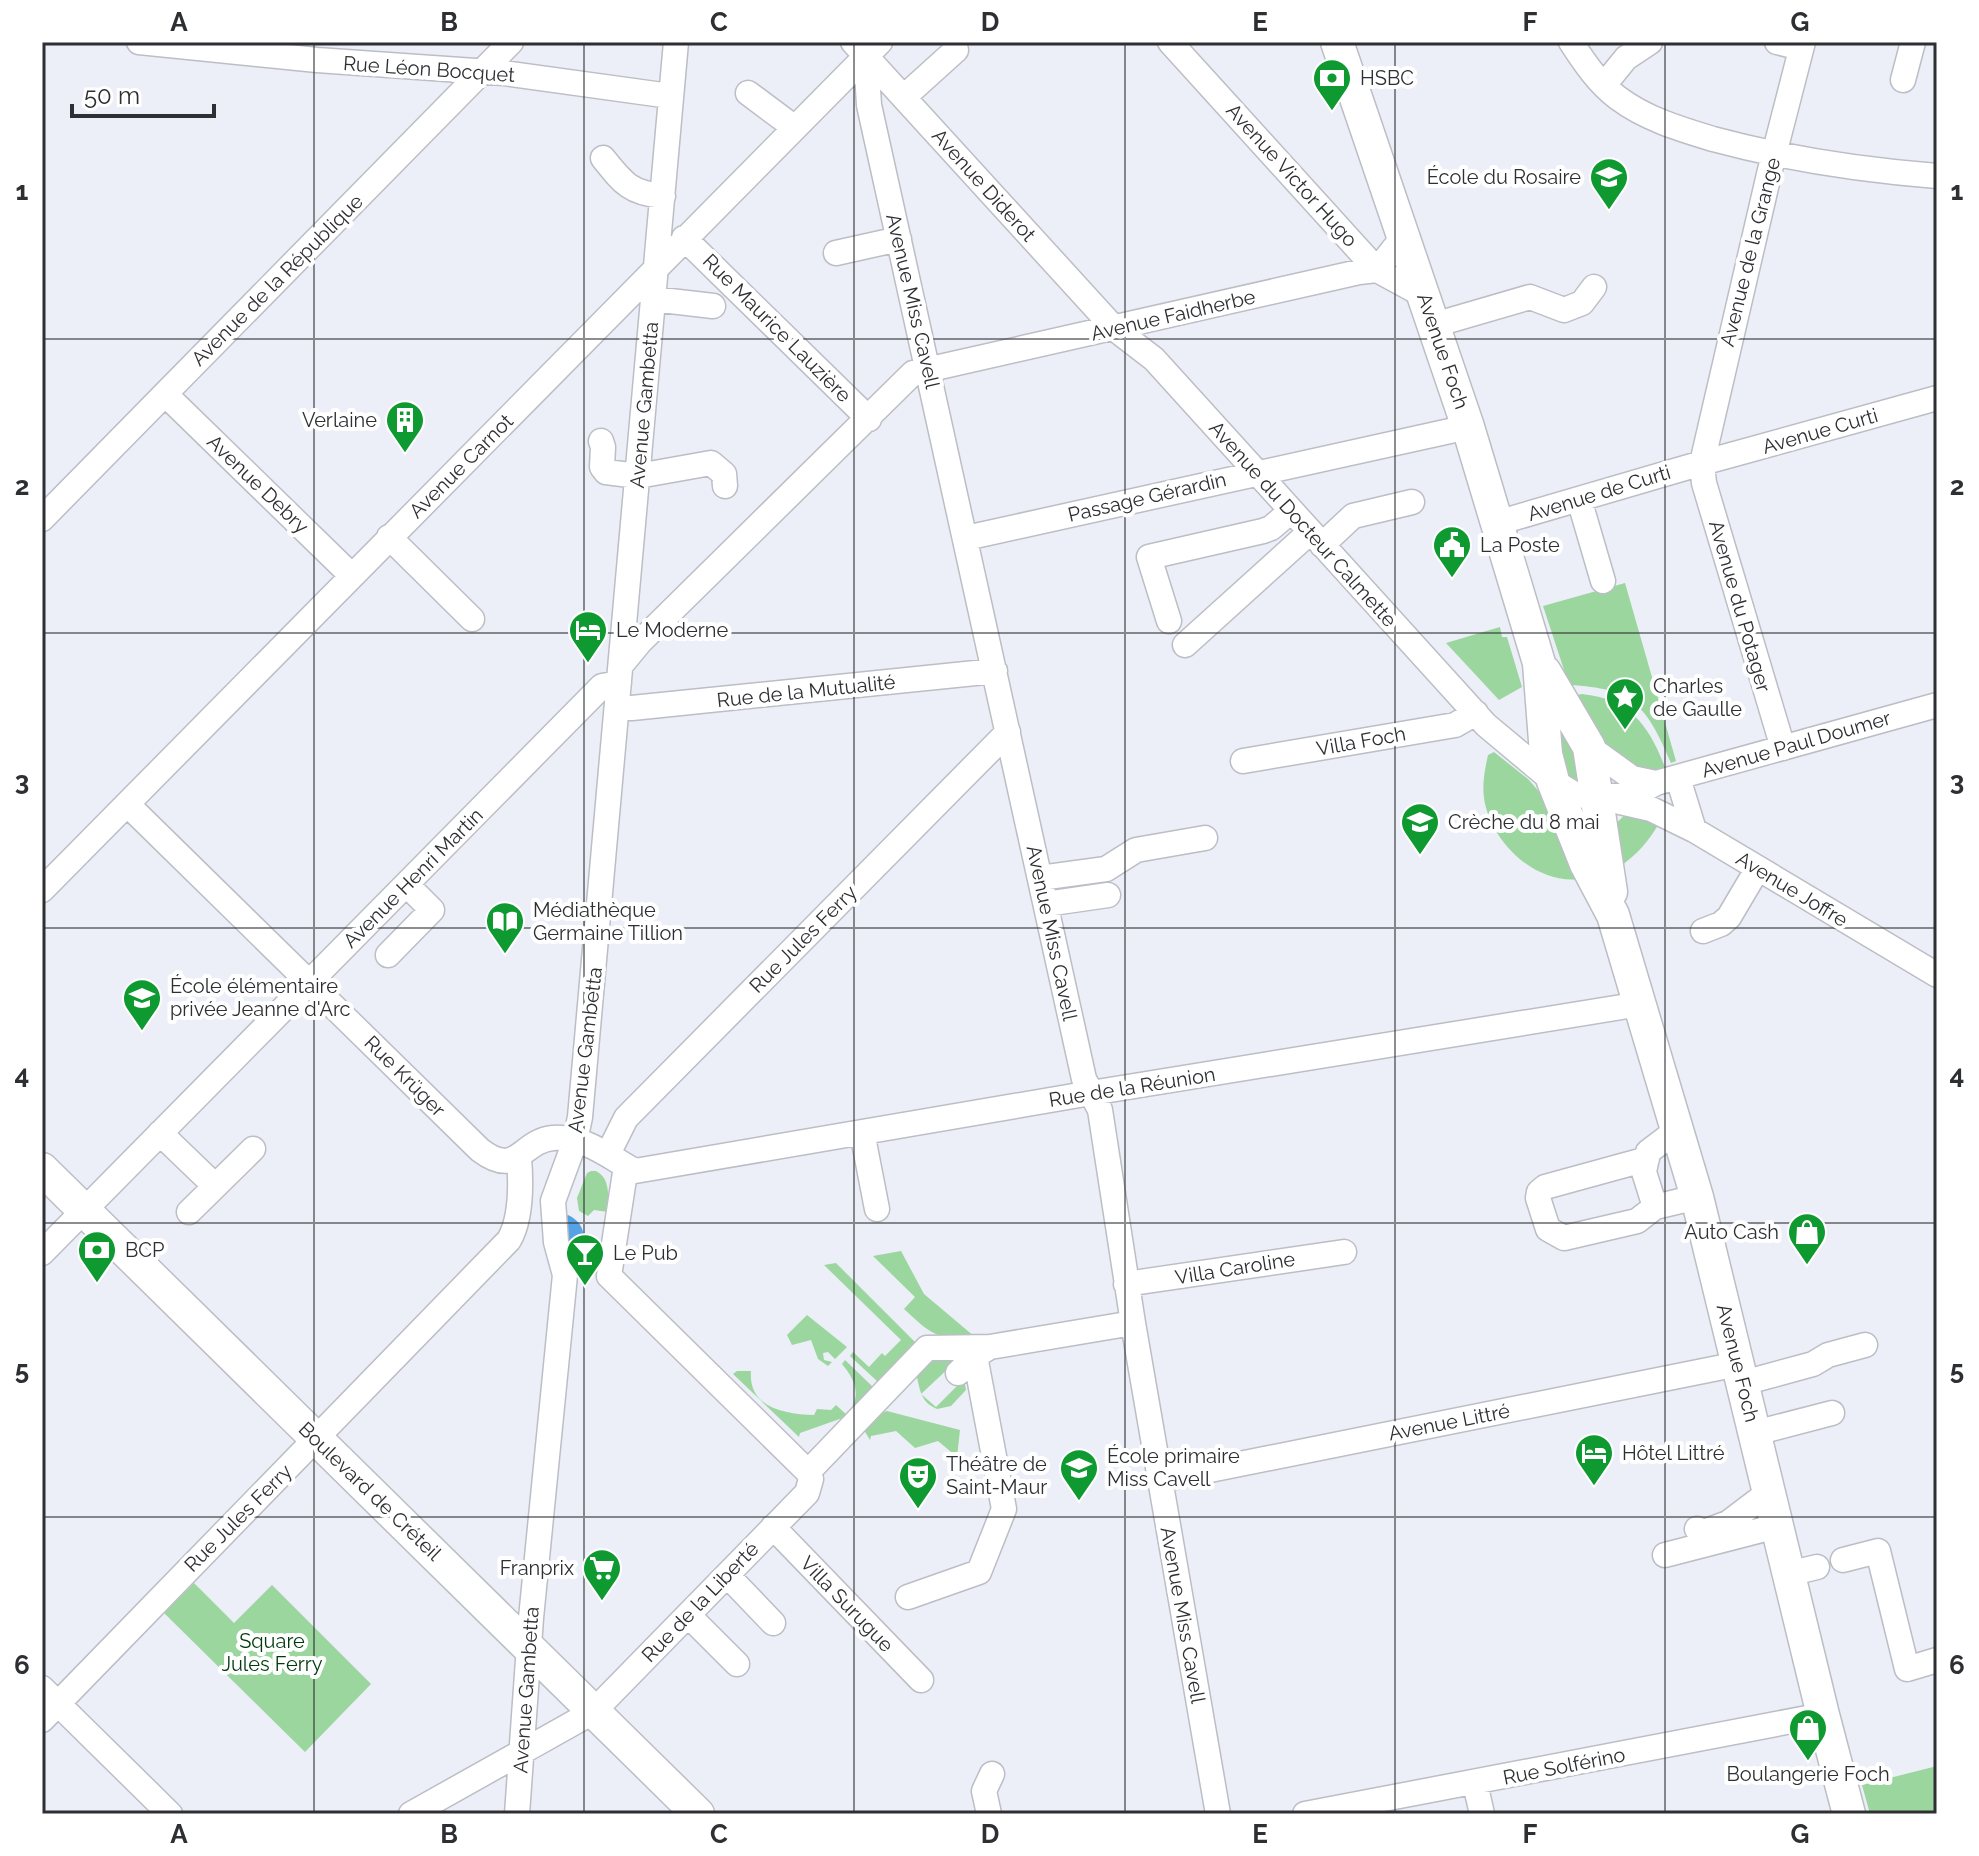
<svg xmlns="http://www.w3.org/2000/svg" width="1979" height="1856" font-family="Raleway,sans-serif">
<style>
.green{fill:#9bd69e}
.water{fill:#55a3e5}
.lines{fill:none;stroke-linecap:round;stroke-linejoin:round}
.minor-casing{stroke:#bcbec6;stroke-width:27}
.major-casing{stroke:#bcbec6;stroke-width:35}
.minor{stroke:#fff;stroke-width:24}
.major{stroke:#fff;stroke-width:32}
.grid{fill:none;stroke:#2e2f32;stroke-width:2;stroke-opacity:0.55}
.labels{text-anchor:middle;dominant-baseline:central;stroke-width:8;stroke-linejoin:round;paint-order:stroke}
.street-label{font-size:20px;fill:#2e2f32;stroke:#fff}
.poi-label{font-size:20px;fill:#2e2f32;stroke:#fff;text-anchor:start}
.park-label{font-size:20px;fill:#003a0c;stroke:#fff}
.neatline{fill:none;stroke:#2e2f32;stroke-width:3}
.grid-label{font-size:26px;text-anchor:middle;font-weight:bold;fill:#2e2f32}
</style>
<rect width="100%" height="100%" fill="#eceff7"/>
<path class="green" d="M 1625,583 L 1676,761 L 1671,763 C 1647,706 1633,688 1569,685 L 1543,606 Z
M 1500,627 L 1502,637 L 1507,637 L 1522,687 L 1499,700 L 1446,643 Z
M 1582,694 C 1631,699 1650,727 1666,770 L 1644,774 L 1619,763 L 1567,697 Z
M 1564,731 L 1572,732 L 1579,781 L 1575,782 L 1566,779 L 1557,735 Z
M 1494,752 L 1528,779 L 1548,802 L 1580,879 C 1535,885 1490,841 1484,798 C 1482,783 1485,769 1488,755 Z
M 1627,813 L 1661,820 C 1649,841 1638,854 1618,868 L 1614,825 Z
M 591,1171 L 596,1171 C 611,1178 608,1198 608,1212 L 594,1210 L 588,1216 L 579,1211 L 577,1198 L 587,1173 Z
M 901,1251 L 924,1294 L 975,1337 C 936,1339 933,1336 904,1309 L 915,1297 L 873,1256 Z
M 836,1263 L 919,1346 L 878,1382 L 850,1356 L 853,1352 L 869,1367 L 882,1353 L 885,1356 L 901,1340 L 824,1265 Z
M 807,1315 L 847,1347 L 835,1359 L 828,1352 L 823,1353 L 824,1360 L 832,1362 L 828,1366 L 818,1359 L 811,1340 L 792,1345 L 787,1335 Z
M 932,1357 L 954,1357 L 951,1366 L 921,1394 L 936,1407 L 964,1379 L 966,1390 L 951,1406 L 937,1409 C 920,1402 920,1389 916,1373 Z
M 845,1360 L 873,1387 L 874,1392 L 851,1415 L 800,1433 L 799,1437 L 733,1374 L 737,1371 L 751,1371 C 748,1408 785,1414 814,1415 L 817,1409 L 831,1410 L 836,1405 L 847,1415 C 862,1396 856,1381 842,1364 Z
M 887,1411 L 960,1430 L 957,1457 L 938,1441 L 915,1448 L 896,1431 L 871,1436 L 870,1440 L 864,1430 L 879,1414 Z
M 194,1583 L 234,1623 L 272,1585 L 371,1684 L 305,1752 L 164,1613 Z
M 1937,1766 L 1937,1814 L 1870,1814 L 1862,1785 Z"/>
<path class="water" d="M 568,1215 C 585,1223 587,1238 580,1254 L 576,1255 C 566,1248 566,1230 564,1218 Z"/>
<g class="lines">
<g class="minor-casing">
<path id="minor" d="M 139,42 L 317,60 L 504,73 L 670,96
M 853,42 L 1115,329 L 1154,359 L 1486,725 L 1553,781 L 1576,795 L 1598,797 L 1651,809 L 1694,830 L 1937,975
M 1170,42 L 1377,270 L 1423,295
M 1571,42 C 1584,62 1598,83 1618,98 C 1646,119 1680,129 1713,139 C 1787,159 1860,170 1937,176
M 1777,42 L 1801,48
M 866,56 L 869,105 L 1084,1079 L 1100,1110 L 1133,1323 L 1218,1814
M 1903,80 L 1913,42
M 1604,85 L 1626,58 L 1650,42
M 748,93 L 795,128
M 904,97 L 956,50
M 603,158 C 623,183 630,193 663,196
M 684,238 L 869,419
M 836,253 L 899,239
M 653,299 L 713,306
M 1434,325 L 1530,297 L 1564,310 L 1582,303 L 1594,287
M 165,394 L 351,575
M 601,441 L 603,447 L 602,467 L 606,472 L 638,476 L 711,463 L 724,474 L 725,486
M 1579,499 L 1603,581
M 42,519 L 511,42
M 1497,523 L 1702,463 L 1937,398
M 389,537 L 472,619
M 966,538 L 1468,427
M 1322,545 L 1353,516 L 1412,502
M 1169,621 L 1149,557 L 1263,531 L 1271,528 L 1291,511
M 1185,645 L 1310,532
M 621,665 L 640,642 L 913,373 L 1359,272 L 1377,270 L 1403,237
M 618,707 L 632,708 L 995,671
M 1589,747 L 1632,778 L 1656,783
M 1783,748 L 1704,483 L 1702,463 L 1770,170 L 1803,42
M 1243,761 L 1455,725 L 1476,713
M 1678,778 L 1694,830
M 1613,796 L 1633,795 L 1656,783 L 1937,705
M 127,804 L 480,1150 C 518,1179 520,1141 553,1138 C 585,1136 609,1157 635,1171 L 1091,1093 L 1640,1004
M 1040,878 L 1106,869 L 1136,850 L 1205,838
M 42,890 L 880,42
M 1046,904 L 1108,895
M 1703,931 L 1721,924 L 1729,917 L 1758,868
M 388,955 L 432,910 L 407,885
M 1677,1130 L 1648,1152 L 1644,1172 L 1655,1207 L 1697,1197
M 862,1132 L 877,1209
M 160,1133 L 215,1186
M 608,1154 L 626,1118 L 1008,732
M 1647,1159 L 1545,1187 L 1539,1192 L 1538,1198 L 1548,1229 L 1564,1238 L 1637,1221 L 1655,1207
M 189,1212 L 253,1149
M 42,1253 L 602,686 L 619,683
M 1126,1284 L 1344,1252
M 958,1373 L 975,1356 L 990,1347 L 1133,1323
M 1743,1383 L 1813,1364 L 1828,1355 L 1865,1345
M 1755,1433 L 1832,1413
M 808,1472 L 927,1348 L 990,1347
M 1160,1480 L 1738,1364
M 773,1527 L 921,1680
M 1697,1529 L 1704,1532 L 1728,1523 L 1769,1492
M 1665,1555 L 1777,1526
M 1843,1560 L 1878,1551 L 1907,1669 L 1937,1660
M 1788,1574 L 1817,1567
M 727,1575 L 773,1623
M 908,1597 L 979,1572 L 1004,1509 L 975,1356
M 688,1615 L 737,1664
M 42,1688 L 170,1814
M 42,1720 L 509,1240 C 522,1218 521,1182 519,1157
M 1475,1783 L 1482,1814
M 411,1814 L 593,1712 L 807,1493 L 811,1479 L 808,1472 L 609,1276 L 626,1166
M 517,1814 L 531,1618 L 565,1275 L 556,1242 L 553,1201 L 575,1141 L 580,1117 L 676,42
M 989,1814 L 984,1791 L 992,1774
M 1305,1814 L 1823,1715"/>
</g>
<g class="major-casing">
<path id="major" d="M 1337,42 L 1468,427 L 1539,663 L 1546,754 L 1553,781 L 1586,864 L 1613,915 L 1697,1197 L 1823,1715 L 1849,1814
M 1545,672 L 1589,747 L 1611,892
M 42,1169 L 698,1814"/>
</g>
<use href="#minor" class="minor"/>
<use href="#major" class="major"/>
</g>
<path class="grid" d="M 314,42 L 314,1814M 584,42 L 584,1814M 854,42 L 854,1814M 1125,42 L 1125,1814M 1395,42 L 1395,1814M 1665,42 L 1665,1814M 42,339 L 1937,339M 42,633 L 1937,633M 42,928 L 1937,928M 42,1223 L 1937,1223M 42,1517 L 1937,1517"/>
<defs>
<g id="bank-pin" transform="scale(2)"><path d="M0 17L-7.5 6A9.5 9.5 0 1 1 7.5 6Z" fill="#0e9a31" stroke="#fff"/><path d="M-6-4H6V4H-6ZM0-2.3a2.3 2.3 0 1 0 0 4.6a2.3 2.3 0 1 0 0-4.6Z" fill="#fff"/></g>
<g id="school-pin" transform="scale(2)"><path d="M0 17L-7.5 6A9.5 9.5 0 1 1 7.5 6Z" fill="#0e9a31" stroke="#fff"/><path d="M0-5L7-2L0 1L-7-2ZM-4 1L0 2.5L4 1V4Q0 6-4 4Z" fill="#fff"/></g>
<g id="building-pin" transform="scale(2)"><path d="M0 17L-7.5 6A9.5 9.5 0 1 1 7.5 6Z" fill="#0e9a31" stroke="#fff"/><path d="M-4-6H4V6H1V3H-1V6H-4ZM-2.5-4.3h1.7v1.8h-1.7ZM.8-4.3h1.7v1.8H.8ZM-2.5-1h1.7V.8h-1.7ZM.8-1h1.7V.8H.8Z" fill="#fff"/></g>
<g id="civic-pin" transform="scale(2)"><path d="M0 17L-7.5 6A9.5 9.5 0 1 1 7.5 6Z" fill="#0e9a31" stroke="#fff"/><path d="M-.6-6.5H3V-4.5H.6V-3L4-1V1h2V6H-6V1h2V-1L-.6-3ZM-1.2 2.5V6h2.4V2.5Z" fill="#fff"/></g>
<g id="hotel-pin" transform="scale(2)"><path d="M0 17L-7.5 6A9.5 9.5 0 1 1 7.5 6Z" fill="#0e9a31" stroke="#fff"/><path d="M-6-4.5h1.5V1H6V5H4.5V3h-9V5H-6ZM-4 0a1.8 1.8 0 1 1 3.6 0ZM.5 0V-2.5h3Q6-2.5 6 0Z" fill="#fff"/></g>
<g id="sight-pin" transform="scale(2)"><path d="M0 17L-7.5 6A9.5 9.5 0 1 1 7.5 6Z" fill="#0e9a31" stroke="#fff"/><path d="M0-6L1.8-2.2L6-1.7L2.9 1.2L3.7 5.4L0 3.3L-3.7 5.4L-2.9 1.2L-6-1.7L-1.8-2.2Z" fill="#fff"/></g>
<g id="library-pin" transform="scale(2)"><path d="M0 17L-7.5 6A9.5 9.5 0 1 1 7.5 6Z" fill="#0e9a31" stroke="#fff"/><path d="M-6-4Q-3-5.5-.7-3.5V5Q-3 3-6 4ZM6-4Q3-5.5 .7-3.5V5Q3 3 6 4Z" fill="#fff"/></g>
<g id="shop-pin" transform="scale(2)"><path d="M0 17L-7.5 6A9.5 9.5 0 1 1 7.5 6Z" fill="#0e9a31" stroke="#fff"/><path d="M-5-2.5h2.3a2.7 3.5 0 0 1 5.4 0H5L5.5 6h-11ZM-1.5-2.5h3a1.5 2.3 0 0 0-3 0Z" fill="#fff"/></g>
<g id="bar-pin" transform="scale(2)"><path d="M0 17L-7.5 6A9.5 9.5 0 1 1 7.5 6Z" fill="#0e9a31" stroke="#fff"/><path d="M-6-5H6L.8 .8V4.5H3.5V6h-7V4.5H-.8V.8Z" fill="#fff"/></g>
<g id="theatre-pin" transform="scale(2)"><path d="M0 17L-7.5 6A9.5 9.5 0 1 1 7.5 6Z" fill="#0e9a31" stroke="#fff"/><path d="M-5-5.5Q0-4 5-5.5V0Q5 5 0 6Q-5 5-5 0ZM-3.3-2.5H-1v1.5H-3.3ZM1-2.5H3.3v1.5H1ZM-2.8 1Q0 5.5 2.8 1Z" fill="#fff"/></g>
<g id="supermarket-pin" transform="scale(2)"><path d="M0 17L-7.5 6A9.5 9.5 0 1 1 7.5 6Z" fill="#0e9a31" stroke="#fff"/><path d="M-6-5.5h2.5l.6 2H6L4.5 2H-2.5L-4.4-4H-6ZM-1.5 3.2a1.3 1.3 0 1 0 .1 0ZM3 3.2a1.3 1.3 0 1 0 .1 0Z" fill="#fff"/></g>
</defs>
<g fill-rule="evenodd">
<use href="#bank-pin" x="1332" y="78"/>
<use href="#school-pin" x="1609" y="177"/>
<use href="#building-pin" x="405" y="420"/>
<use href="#civic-pin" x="1452" y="545"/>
<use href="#hotel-pin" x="588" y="630"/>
<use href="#sight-pin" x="1625" y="697"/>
<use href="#school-pin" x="1420" y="822"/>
<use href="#library-pin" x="505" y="921"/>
<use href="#school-pin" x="142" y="998"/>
<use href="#shop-pin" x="1807" y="1232"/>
<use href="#bank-pin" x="97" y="1250"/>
<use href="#bar-pin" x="585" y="1253"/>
<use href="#hotel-pin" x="1594" y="1453"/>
<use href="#school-pin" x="1079" y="1468"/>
<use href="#theatre-pin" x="918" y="1476"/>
<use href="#supermarket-pin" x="602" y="1568"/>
<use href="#shop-pin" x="1808" y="1728"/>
</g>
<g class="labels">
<g class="street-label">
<text transform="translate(429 69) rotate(4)">Rue Léon Bocquet</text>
<text transform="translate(1292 175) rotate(48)">Avenue Victor Hugo</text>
<text transform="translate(984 185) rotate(48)">Avenue Diderot</text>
<text transform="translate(1750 252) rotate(-76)">Avenue de la Grange</text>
<text transform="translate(277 280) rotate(-45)">Avenue de la République</text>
<text transform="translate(913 301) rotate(77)">Avenue Miss Cavell</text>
<text transform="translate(1173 315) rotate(-13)">Avenue Faidherbe</text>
<text transform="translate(777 328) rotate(45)">Rue Maurice Lauzière</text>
<text transform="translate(1443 351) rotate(71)">Avenue Foch</text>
<text transform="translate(644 405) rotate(-85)">Avenue Gambetta</text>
<text transform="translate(1820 431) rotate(-16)">Avenue Curti</text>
<text transform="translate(461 466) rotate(-45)">Avenue Carnot</text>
<text transform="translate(258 484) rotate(44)">Avenue Debry</text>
<text transform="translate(1599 493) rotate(-17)">Avenue de Curti</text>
<text transform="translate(1147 497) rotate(-13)">Passage Gérardin</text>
<text transform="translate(1303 524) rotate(48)">Avenue du Docteur Calmette</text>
<text transform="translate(1740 606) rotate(74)">Avenue du Potager</text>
<text transform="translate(806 691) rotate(-6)">Rue de la Mutualité</text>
<text transform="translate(1361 741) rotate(-10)">Villa Foch</text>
<text transform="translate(1796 744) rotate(-16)">Avenue Paul Doumer</text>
<text transform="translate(413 878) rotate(-45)">Avenue Henri Martin</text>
<text transform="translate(1792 889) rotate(31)">Avenue Joffre</text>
<text transform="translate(1052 933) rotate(78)">Avenue Miss Cavell</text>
<text transform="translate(803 939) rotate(-45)">Rue Jules Ferry</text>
<text transform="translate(585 1050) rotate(-83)">Avenue Gambetta</text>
<text transform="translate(405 1076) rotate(45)">Rue Krüger</text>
<text transform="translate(1132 1087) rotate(-9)">Rue de la Réunion</text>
<text transform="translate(1235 1268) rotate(-9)">Villa Caroline</text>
<text transform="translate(1738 1363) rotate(76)">Avenue Foch</text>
<text transform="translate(1449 1422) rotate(-11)">Avenue Littré</text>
<text transform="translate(370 1491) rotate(44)">Boulevard de Créteil</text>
<text transform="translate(238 1518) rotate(-45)">Rue Jules Ferry</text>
<text transform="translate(700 1602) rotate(-46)">Rue de la Liberté</text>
<text transform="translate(847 1604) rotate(46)">Villa Surugue</text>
<text transform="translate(1183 1615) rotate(80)">Avenue Miss Cavell</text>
<text transform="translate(526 1690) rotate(-86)">Avenue Gambetta</text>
<text transform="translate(1564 1766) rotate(-11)">Rue Solférino</text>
</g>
<g class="poi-label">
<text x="1360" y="78">HSBC</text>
<text x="1581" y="177" text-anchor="end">École du Rosaire</text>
<text x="377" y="420" text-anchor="end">Verlaine</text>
<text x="1480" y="545">La Poste</text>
<text x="616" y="630">Le Moderne</text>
<text x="1653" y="686">Charles<tspan x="1653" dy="23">de Gaulle</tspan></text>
<text x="1448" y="822">Crèche du 8 mai</text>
<text x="533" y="910">Médiathèque<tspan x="533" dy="23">Germaine Tillion</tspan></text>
<text x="170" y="986">École élémentaire<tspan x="170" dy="23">privée Jeanne d'Arc</tspan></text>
<text x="1779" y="1232" text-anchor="end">Auto Cash</text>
<text x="125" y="1250">BCP</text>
<text x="613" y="1253">Le Pub</text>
<text x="1622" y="1453">Hôtel Littré</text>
<text x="1107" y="1456">École primaire<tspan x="1107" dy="23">Miss Cavell</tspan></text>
<text x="946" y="1464">Théâtre de<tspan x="946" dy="23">Saint-Maur</tspan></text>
<text x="574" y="1568" text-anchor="end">Franprix</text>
<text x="1808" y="1774" text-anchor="middle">Boulangerie Foch</text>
</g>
<g class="park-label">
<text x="272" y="1641">Square<tspan x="272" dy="23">Jules Ferry</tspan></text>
</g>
</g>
<rect width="1979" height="1856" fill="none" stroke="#ffffff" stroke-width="88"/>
<path d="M72 104v12h142v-12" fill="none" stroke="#2e2f32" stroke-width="4"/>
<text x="84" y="104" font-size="24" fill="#2e2f32" stroke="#ffffff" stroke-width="6" paint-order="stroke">50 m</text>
<rect x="44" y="44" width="1891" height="1768" class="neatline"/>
<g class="grid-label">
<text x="179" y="31">A</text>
<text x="449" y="31">B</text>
<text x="719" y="31">C</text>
<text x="990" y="31">D</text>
<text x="1260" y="31">E</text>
<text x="1530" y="31">F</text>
<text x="1800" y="31">G</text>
<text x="22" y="200">1</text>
<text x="1957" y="200">1</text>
<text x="22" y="495">2</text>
<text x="1957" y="495">2</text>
<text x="22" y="790">3</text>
<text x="1957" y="790">3</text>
<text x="22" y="1084">4</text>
<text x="1957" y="1084">4</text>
<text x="22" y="1379">5</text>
<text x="1957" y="1379">5</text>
<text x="22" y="1674">6</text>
<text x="1957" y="1674">6</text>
<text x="179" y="1843">A</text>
<text x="449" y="1843">B</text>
<text x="719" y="1843">C</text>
<text x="990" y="1843">D</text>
<text x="1260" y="1843">E</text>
<text x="1530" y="1843">F</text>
<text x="1800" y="1843">G</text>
</g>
</svg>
